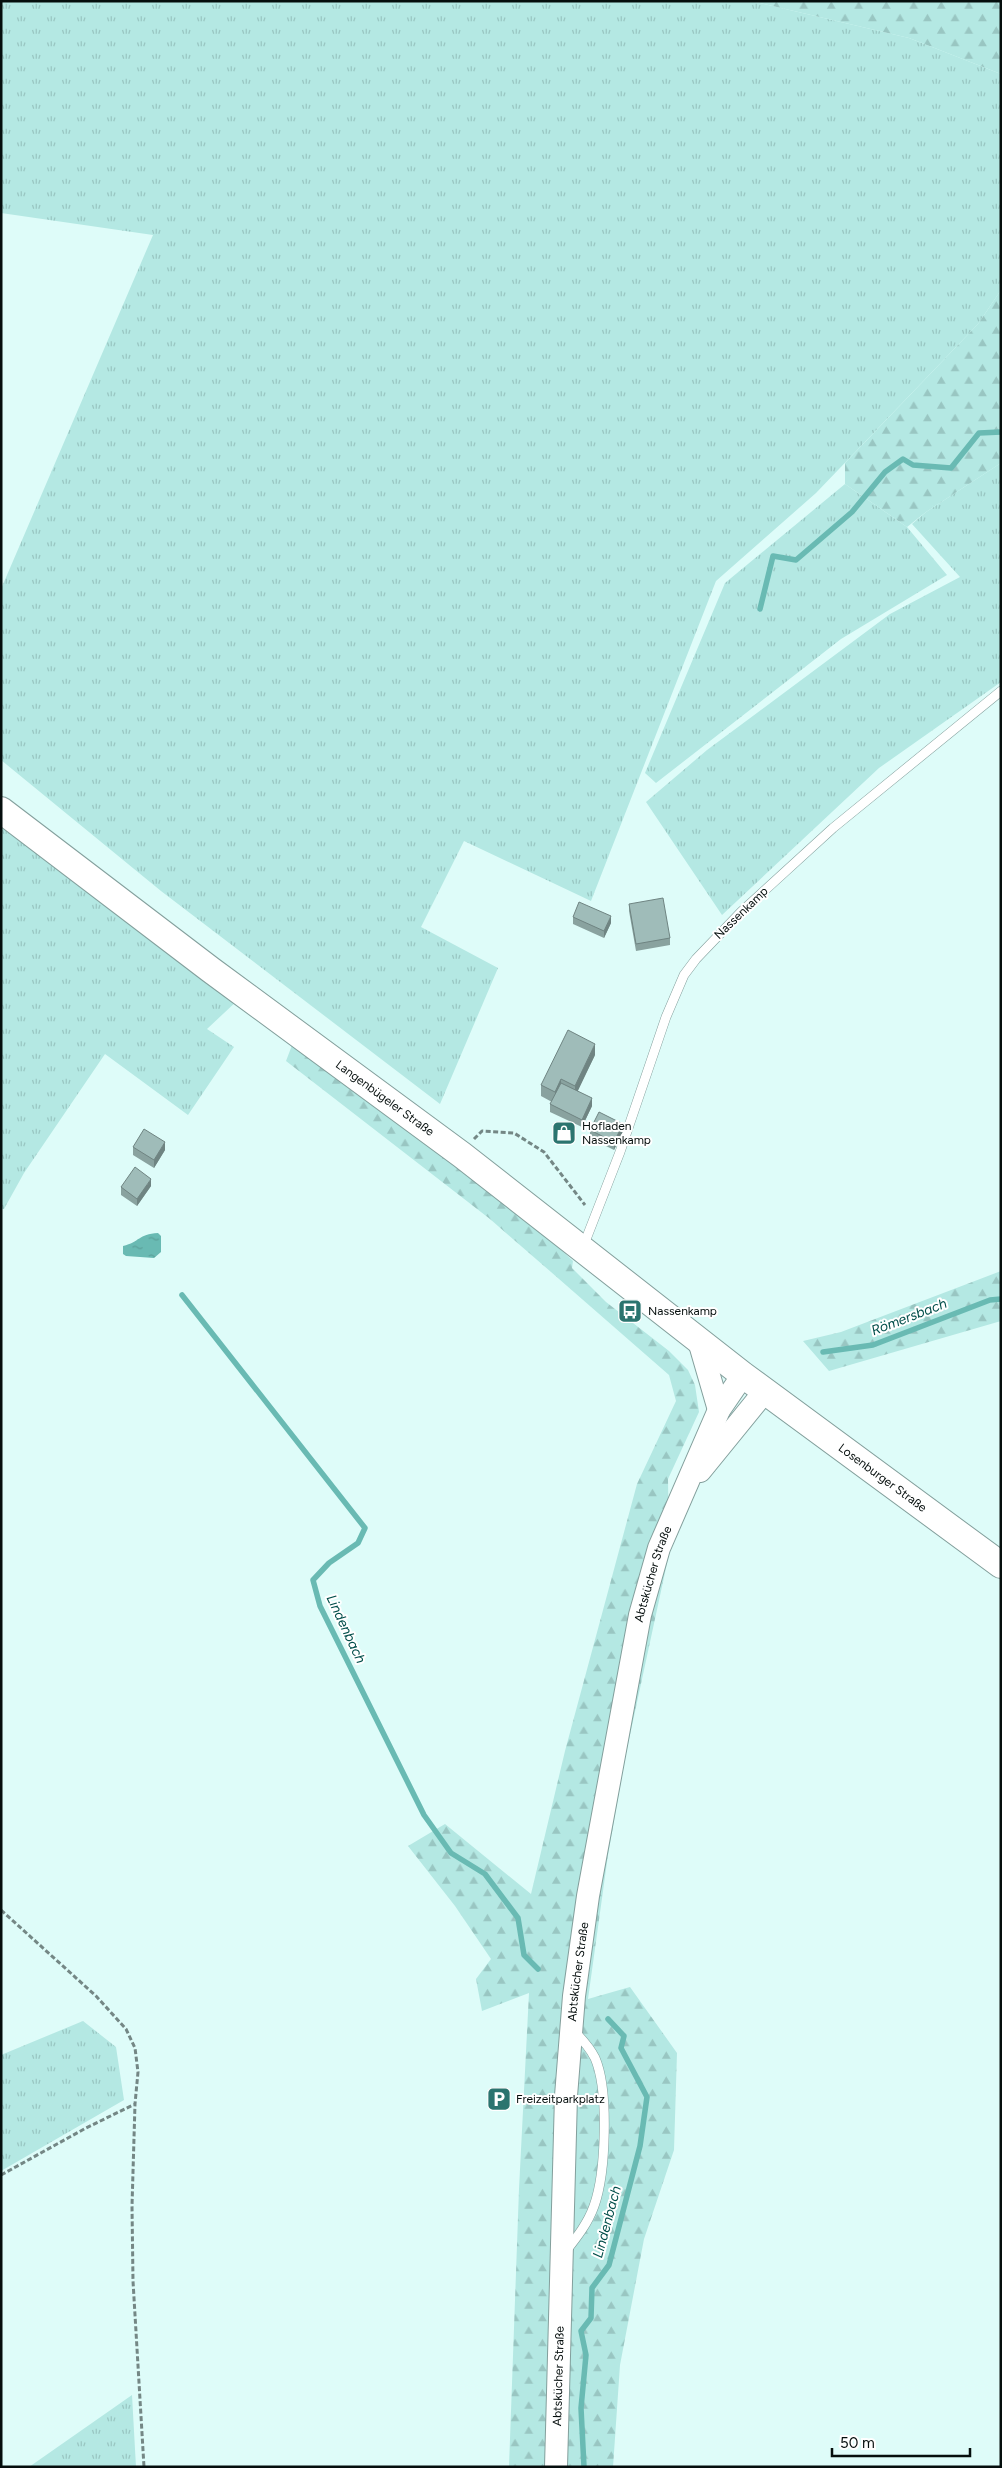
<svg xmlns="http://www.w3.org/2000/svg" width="1002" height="2468" font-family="Figtree,sans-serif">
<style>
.grass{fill:url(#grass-tufts)}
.forest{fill:url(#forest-firs)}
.water{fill:url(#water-ripples)}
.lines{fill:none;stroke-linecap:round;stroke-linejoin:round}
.stream{stroke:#69bab3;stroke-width:5.5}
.service-casing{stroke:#839f9c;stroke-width:10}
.tertiary-casing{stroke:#839f9c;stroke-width:24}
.secondary-casing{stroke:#839f9c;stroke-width:28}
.path{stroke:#748785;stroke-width:3;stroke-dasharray:5 2.5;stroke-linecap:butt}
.service{stroke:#fff;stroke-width:9}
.tertiary{stroke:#fff;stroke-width:22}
.secondary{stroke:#fff;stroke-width:26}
.wall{fill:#89a29f}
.shaded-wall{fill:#6f8482}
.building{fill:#9fbcb9;stroke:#6f8482}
.labels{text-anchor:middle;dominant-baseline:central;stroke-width:4;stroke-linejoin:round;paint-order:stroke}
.street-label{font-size:12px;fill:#050e0d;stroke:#fff}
.poi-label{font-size:12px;fill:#050e0d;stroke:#fff;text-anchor:start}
.water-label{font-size:14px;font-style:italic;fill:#024e4a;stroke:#fff}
</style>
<defs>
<pattern id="grass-tufts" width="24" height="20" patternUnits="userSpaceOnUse" patternTransform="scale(1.25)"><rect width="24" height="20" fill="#b4e8e3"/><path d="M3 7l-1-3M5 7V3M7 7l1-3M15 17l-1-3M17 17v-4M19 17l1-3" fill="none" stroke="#99c6c2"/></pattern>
<pattern id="forest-firs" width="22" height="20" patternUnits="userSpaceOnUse" patternTransform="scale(1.25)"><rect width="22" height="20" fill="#b4e8e3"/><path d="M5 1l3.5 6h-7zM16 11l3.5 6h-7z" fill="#99c6c2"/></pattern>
<pattern id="water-ripples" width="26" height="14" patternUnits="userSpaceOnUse" patternTransform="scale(1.25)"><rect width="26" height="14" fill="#69bab3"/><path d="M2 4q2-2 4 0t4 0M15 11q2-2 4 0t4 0" fill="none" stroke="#5a9f99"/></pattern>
</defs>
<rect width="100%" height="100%" fill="#defcf9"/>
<path class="grass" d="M 1,1 L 751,1 L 909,38 L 1001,74 L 1001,290 L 978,324 L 816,493 L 716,581 L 591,901 L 464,841 L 421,927 L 498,968 L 440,1104 L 161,891 L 1,760 L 1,589 L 153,235 L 1,213 Z
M 1001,463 L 1001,682 L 879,768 L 722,915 L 646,802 L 707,750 L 890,614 L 960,577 L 912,524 L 926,512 Z
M 845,484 L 907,527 L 947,575 L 841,639 L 656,783 L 645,773 L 725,583 Z
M 1,826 L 239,999 L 207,1029 L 234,1047 L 188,1115 L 105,1054 L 24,1173 L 4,1209 L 1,1209 Z
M 83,2021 L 116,2047 L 124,2100 L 1,2171 L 1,2055 Z
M 132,2395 L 136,2467 L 29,2467 Z"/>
<path class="forest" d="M 751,1 L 1001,1 L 1001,74 L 909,38 Z
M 1001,290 L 1001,463 L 926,512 L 907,527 L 845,484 L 845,463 L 978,324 Z
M 294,1040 L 524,1215 L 573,1261 L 572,1268 L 606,1302 L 669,1351 L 688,1370 L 695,1385 L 699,1412 L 668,1479 L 669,1554 L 625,1758 L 608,1855 L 588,1999 L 630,1987 L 677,2053 L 674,2150 L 644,2239 L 620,2365 L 613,2467 L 509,2467 L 519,2189 L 529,1993 L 482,2011 L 476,1979 L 491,1959 L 455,1906 L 408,1846 L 445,1824 L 531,1894 L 565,1751 L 637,1484 L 676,1401 L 669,1375 L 551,1272 L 490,1219 L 286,1061 Z
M 1001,1271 L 1001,1321 L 829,1371 L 803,1341 L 841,1332 Z"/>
<path class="water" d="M 158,1233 L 161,1236 L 161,1252 L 154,1258 L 126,1256 L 123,1254 L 123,1246 C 140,1242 138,1234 158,1233 Z"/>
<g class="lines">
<path class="stream" d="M 760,609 L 773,556 L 796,560 L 852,512 L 885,472 L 903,459 L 913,465 L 951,468 L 979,433 L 1001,432
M 182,1295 L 365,1528 L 358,1543 L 329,1563 L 313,1580 L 320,1606 L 424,1815 L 451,1853 L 485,1874 L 518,1918 L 524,1955 L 538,1969
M 823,1352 L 873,1345 L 990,1300 L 1001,1299
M 584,2467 L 581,2408 L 586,2355 L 581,2331 L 591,2318 L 592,2288 L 609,2265 L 640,2146 L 647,2097 L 621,2048 L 624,2036 L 608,2019"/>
<g class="service-casing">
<path id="service" d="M 583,1247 L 620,1152 L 666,1017 L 684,975 L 696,959 L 741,912 L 833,828 L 1001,691
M 566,2251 C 577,2237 588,2223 594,2206 C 606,2173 609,2090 595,2058 C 590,2048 582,2039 574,2031"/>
</g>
<g class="tertiary-casing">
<g id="tertiary">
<path d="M 699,1341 L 719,1410"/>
<path d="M 700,1471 L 765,1391"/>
<path id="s1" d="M 556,2467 L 566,2096 L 574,1996 L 588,1896 L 640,1615 L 659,1548 L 719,1410 L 743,1375"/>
</g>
</g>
<g class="secondary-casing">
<g id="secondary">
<path id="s2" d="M 1,810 L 211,970 L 462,1155 L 743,1375 L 1001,1565"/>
</g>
</g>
<path class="path" d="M 474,1139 L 482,1131 L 514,1133 L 544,1152 L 585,1205
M 1,1910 L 96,1996 L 126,2029 L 135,2048 L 138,2072 L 135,2104 L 132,2206 L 133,2281 L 144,2467
M 1,2175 L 86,2128 L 135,2104"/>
<use href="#service" class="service"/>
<use href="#tertiary" class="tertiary"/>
<use href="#secondary" class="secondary"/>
</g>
<path class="wall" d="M 629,904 L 670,938 L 670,945 L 636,951 L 629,911 Z
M 573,917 L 611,923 L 604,938 L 573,924 Z
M 595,1055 L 577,1091 L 592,1106 L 582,1127 L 550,1112 L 550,1104 L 552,1102 L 541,1096 L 541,1085 Z
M 590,1130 L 623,1131 L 614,1150 L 590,1138 Z
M 133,1147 L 165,1150 L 154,1168 L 133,1155 Z
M 151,1186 L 137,1206 L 121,1195 L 121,1187 Z"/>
<path class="shaded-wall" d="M 611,916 L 611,923 L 604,938 L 604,931 Z
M 595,1044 L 595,1055 L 575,1097 L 575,1086 Z
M 561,1079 L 561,1090 L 555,1103 L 555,1092 Z
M 592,1098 L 592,1106 L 582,1127 L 582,1120 Z
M 623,1124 L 623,1131 L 614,1150 L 614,1142 Z
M 165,1142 L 165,1150 L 154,1168 L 154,1160 Z
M 151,1179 L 151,1186 L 137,1206 L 137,1199 Z"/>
<path class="building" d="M 663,898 L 670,938 L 636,944 L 629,904 Z
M 579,902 L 611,916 L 604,931 L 573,917 Z
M 568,1030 L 595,1044 L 575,1086 L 561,1079 L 555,1092 L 541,1085 Z
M 561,1083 L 592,1098 L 582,1120 L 550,1104 Z
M 599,1112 L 623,1124 L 614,1142 L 590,1130 Z
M 144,1129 L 165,1142 L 154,1160 L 133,1147 Z
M 135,1167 L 151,1179 L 137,1199 L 121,1187 Z"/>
<defs>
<g id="shop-square" transform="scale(1.25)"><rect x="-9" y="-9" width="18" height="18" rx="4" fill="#2b746f" stroke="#fff"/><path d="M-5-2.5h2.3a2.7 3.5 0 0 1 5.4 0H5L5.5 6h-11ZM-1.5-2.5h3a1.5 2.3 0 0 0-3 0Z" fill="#fff"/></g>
<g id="bus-square" transform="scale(1.25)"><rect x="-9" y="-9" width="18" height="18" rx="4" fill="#2b746f" stroke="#fff"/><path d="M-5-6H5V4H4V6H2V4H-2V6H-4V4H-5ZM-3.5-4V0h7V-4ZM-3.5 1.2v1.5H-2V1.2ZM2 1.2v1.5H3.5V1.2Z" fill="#fff"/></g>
<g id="parking-square" transform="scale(1.25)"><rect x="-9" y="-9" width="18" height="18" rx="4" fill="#2b746f" stroke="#fff"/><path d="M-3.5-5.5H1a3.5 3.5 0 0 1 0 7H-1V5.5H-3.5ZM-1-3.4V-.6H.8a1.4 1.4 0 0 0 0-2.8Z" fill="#fff"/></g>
</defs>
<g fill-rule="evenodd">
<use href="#shop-square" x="564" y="1133"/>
<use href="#bus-square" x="630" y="1311"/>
<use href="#parking-square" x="499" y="2099"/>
</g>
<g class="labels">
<g class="street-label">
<text transform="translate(741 913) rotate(-44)">Nassenkamp</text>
<text stroke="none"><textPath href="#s2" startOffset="480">Langenbügeler Straße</textPath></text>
<text stroke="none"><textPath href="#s2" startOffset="1106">Losenburger Straße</textPath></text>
<text stroke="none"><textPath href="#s1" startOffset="901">Abtskücher Straße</textPath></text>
<text stroke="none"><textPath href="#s1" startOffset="496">Abtskücher Straße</textPath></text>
<text stroke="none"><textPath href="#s1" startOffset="91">Abtskücher Straße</textPath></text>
</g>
<g class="poi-label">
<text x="582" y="1126">Hofladen<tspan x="582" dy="14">Nassenkamp</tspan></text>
<text x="648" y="1311">Nassenkamp</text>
<text x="516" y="2099">Freizeitparkplatz</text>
</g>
<g class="water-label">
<text transform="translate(909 1317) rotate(-21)">Römersbach</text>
<text transform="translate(346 1629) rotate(65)">Lindenbach</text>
<text transform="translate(607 2222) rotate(-75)">Lindenbach</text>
</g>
</g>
<rect width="1002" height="2468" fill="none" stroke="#050e0d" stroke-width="5"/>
<path d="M832 2448v8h138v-8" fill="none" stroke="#050e0d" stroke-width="2.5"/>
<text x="840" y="2448" font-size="15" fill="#050e0d" stroke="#ffffff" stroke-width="4" paint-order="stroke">50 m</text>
</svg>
